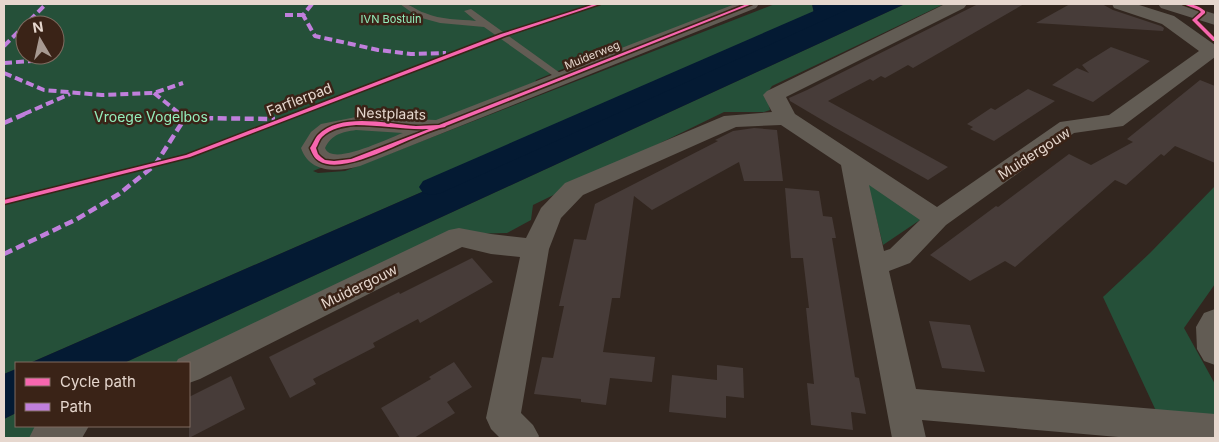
<svg xmlns="http://www.w3.org/2000/svg" width="1219" height="442" font-family="Inter,sans-serif">
<style>
.green{fill:#255039;fill-rule:evenodd}
.water{fill:#041a33}
.lines{fill:none;stroke-linecap:round;stroke-linejoin:round}
.canal{fill:#041a33;fill-rule:evenodd}
.building{fill:#473c39}
.lane{fill:#625c54;fill-rule:evenodd}
.street{fill:#625c54;fill-rule:evenodd}
.quiet-far1{stroke:#c07fdc;stroke-width:4;stroke-dasharray:8 4;stroke-linecap:butt}
.quiet{stroke:#c07fdc;stroke-width:4.5;stroke-dasharray:9 4.5;stroke-linecap:butt}
.cycleway-casing{stroke:#3a2317;stroke-width:3}
.cycleway{fill:#f766af;fill-rule:evenodd}
.labels{text-anchor:middle;dominant-baseline:central;stroke-width:5;stroke-linejoin:round;paint-order:stroke}
.far-park-label{font-size:11px;fill:#94eebc;stroke:#3a2317}
.far-street-label{font-size:11px;fill:#e6d7ce;stroke:#3a2317}
.street-label{font-size:14px;fill:#e6d7ce;stroke:#3a2317}
.park-label{font-size:14px;fill:#94eebc;stroke:#3a2317}
</style>
<rect width="100%" height="100%" fill="#32261f"/>
<path class="green" d="M 4,4 L 740,4 L 574,67 L 570,66 L 536,80 L 535,82 L 313,171 L 318,173 L 345,171 L 775,4 L 812,4 L 815,18 L 777,37 L 30,363 L 16,363 L 16,369 L 4,374 ZM 25,25 L 55,25 L 55,55 L 25,55 Z
M 905,4 L 944,4 L 772,86 L 766,95 L 770,110 L 764,112 L 724,112 L 533,205 L 531,220 L 507,233 L 464,234 L 188,363 L 124,363 Z
M 867,181 L 923,218 L 883,245 Z
M 1215,186 L 1215,284 L 1184,328 L 1215,384 L 1215,420 L 1157,413 L 1103,297 L 1150,253 Z
M 16,413 L 16,426 L 58,426 L 33,438 L 4,438 L 4,419 Z"/>
<path class="water" d="M 812,4 L 905,4 L 124,363 L 30,363 L 777,37 L 815,18 Z
M 16,369 L 16,413 L 4,419 L 4,374 Z"/>
<g class="lines">
<path class="canal" d="M 830,4 L 854,4 L 851,8 L 441,193 L 432,195 L 423,193 L 419,187 L 423,181 Z"/>
</g>
<path class="building" d="M 978,4 L 1024,4 L 913,68 L 908,65 L 885,78 L 881,76 L 873,81 L 870,79 L 828,101 L 948,167 L 928,180 L 834,127 L 790,101 L 789,98 L 807,90 Z
M 1070,4 L 1102,4 L 1113,10 L 1161,26 L 1164,28 L 1163,31 L 1036,23 Z
M 1111,47 L 1150,61 L 1093,102 L 1052,85 L 1077,68 L 1089,73 L 1082,65 Z
M 1200,80 L 1215,86 L 1215,163 L 1175,146 L 1164,156 L 1161,154 L 1126,185 L 1115,180 L 1015,267 L 1005,261 L 970,281 L 930,255 L 996,206 L 998,207 L 1069,154 L 1091,165 L 1133,142 L 1127,139 Z
M 1028,89 L 1055,101 L 994,141 L 970,129 L 973,127 L 967,124 L 991,108 L 995,110 Z
M 754,128 L 777,130 L 783,181 L 744,181 L 739,162 L 652,210 L 634,196 L 620,298 L 612,298 L 603,352 L 655,357 L 652,382 L 610,378 L 606,405 L 581,402 L 581,399 L 534,394 L 542,357 L 553,358 L 564,306 L 559,306 L 574,239 L 586,240 L 595,204 L 718,141 L 715,140 L 733,131 Z
M 785,188 L 819,191 L 823,216 L 832,217 L 836,238 L 832,238 L 855,377 L 859,378 L 866,414 L 851,412 L 853,430 L 811,425 L 807,383 L 814,384 L 806,308 L 809,308 L 803,258 L 791,258 Z
M 472,258 L 493,282 L 420,323 L 418,319 L 373,343 L 375,347 L 313,379 L 316,384 L 290,398 L 269,357 L 399,292 L 400,294 Z
M 929,321 L 970,325 L 985,372 L 942,368 Z
M 454,362 L 472,387 L 447,402 L 455,413 L 414,438 L 400,438 L 381,408 L 431,379 L 429,377 Z
M 717,365 L 743,368 L 744,398 L 726,396 L 726,418 L 669,412 L 672,375 L 717,380 Z
M 231,376 L 245,409 L 189,438 L 189,397 Z"/>
<g class="lines">
<path class="lane" d="M 400,4 C 411,3 415,10 425,13 C 441,20 459,19 476,21 L 464,11 L 471,9 L 567,78 L 562,81 L 559,80 L 484,27 L 440,23 L 418,17 Z"/>
<path class="street" d="M 735,4 L 759,4 L 756,8 L 360,166 C 338,172 310,174 301,148 L 311,132 L 321,124 L 356,117 L 436,120 ZM 356,130 L 403,133 C 388,138 332,167 325,148 C 332,134 342,132 356,130 Z
M 945,4 L 967,4 L 964,8 L 786,97 L 795,114 L 937,207 L 1060,122 L 1109,115 L 1199,51 L 1162,24 L 1114,8 L 1112,4 L 1136,4 L 1174,16 L 1215,45 L 1215,57 L 1123,126 L 1074,133 L 946,225 L 910,263 L 889,271 L 916,389 L 1215,414 L 1215,438 L 1130,438 L 922,420 L 926,438 L 892,438 L 841,165 L 781,125 L 736,127 L 583,195 L 561,218 L 549,249 L 521,413 L 533,425 L 539,436 L 538,438 L 500,438 L 491,429 L 486,418 L 520,257 L 491,254 L 462,247 L 200,379 L 189,383 L 189,363 L 176,363 L 178,359 L 449,230 L 459,228 L 491,234 L 526,238 L 541,208 L 565,183 L 724,116 L 772,112 L 763,95 L 767,91 ZM 869,185 L 920,220 L 890,249 L 884,251 Z
M 1158,4 L 1183,4 L 1215,14 L 1215,25 L 1161,8 Z
M 1215,309 L 1215,365 L 1204,361 L 1197,349 L 1196,327 L 1204,313 Z
M 35,426 L 89,426 L 82,438 L 29,438 Z"/>
<path class="quiet-far1" d="M 312,4 L 303,15 L 315,36 L 378,50 L 411,54 L 446,53
M 285,15 L 303,15
M 4,46 L 46,4
M 4,63 L 45,60
M 4,73 L 44,90 L 102,95 L 154,93 L 183,83
M 154,93 L 180,114
M 24,114 L 70,94"/>
<path class="quiet" d="M 179,113 L 185,118 L 275,119
M 4,123 L 27,113
M 4,254 L 77,219 L 119,194 L 155,165 L 185,118"/>
<g class="cycleway-casing">
<path id="cycleway" d="M 595,4 L 600,4 L 505,36 L 190,157 L 4,204 L 4,200 L 186,155 L 501,34 Z
M 747,4 L 752,4 L 446,126 L 445,127 C 415,132 346,178 319,161 C 314,158 312,153 310,148 C 313,144 315,138 318,135 C 341,112 387,124 416,126 C 424,126 431,125 439,125 ZM 356,125 C 380,125 405,130 429,129 L 351,159 L 334,161 L 325,160 L 321,157 L 318,154 L 316,148 C 318,145 319,140 322,137 C 331,128 344,126 356,125 Z
M 1183,4 C 1191,3 1199,6 1205,11 L 1205,13 L 1197,20 L 1215,38 L 1215,41 L 1213,41 L 1192,20 L 1201,12 L 1199,10 Z"/>
</g>
<use href="#cycleway" class="cycleway"/>
</g>
<g class="labels">
<g class="far-park-label">
<text x="391" y="19">IVN Bostuin</text>
</g>
<g class="far-street-label">
<text transform="translate(592 55) rotate(-22)">Muiderweg</text>
</g>
<g class="street-label">
<text transform="translate(299 99) rotate(-21)">Farflerpad</text>
<text transform="translate(391 113) rotate(2)">Nestplaats</text>
<text transform="translate(1034 153) rotate(-33)">Muidergouw</text>
<text transform="translate(359 286) rotate(-26)">Muidergouw</text>
</g>
<g class="park-label">
<text x="151" y="116">Vroege Vogelbos</text>
</g>
</g>
<rect width="1219" height="442" fill="none" stroke="#e6d7ce" stroke-width="10"/>
<rect x="15" y="362" width="175" height="65" fill="#3a2317" stroke="#7f6b60"/>
<rect x="25" y="378" width="25" height="8" fill="#f766af" stroke="#7f6b60"/>
<text x="60" y="387" font-size="15" fill="#e6d7ce">Cycle path</text>
<rect x="25" y="403" width="25" height="8" fill="#c07fdc" stroke="#7f6b60"/>
<text x="60" y="412" font-size="15" fill="#e6d7ce">Path</text>
<g transform="translate(40 40) rotate(351)"><circle r="24" fill="#3a2317" stroke="#7f6b60"/>
<path d="M0-4L9 19L0 12L-9 19Z" fill="#a79991"/>
<text y="-8" font-size="14" font-weight="bold" text-anchor="middle" fill="#e6d7ce">N</text>
</g>
</svg>
